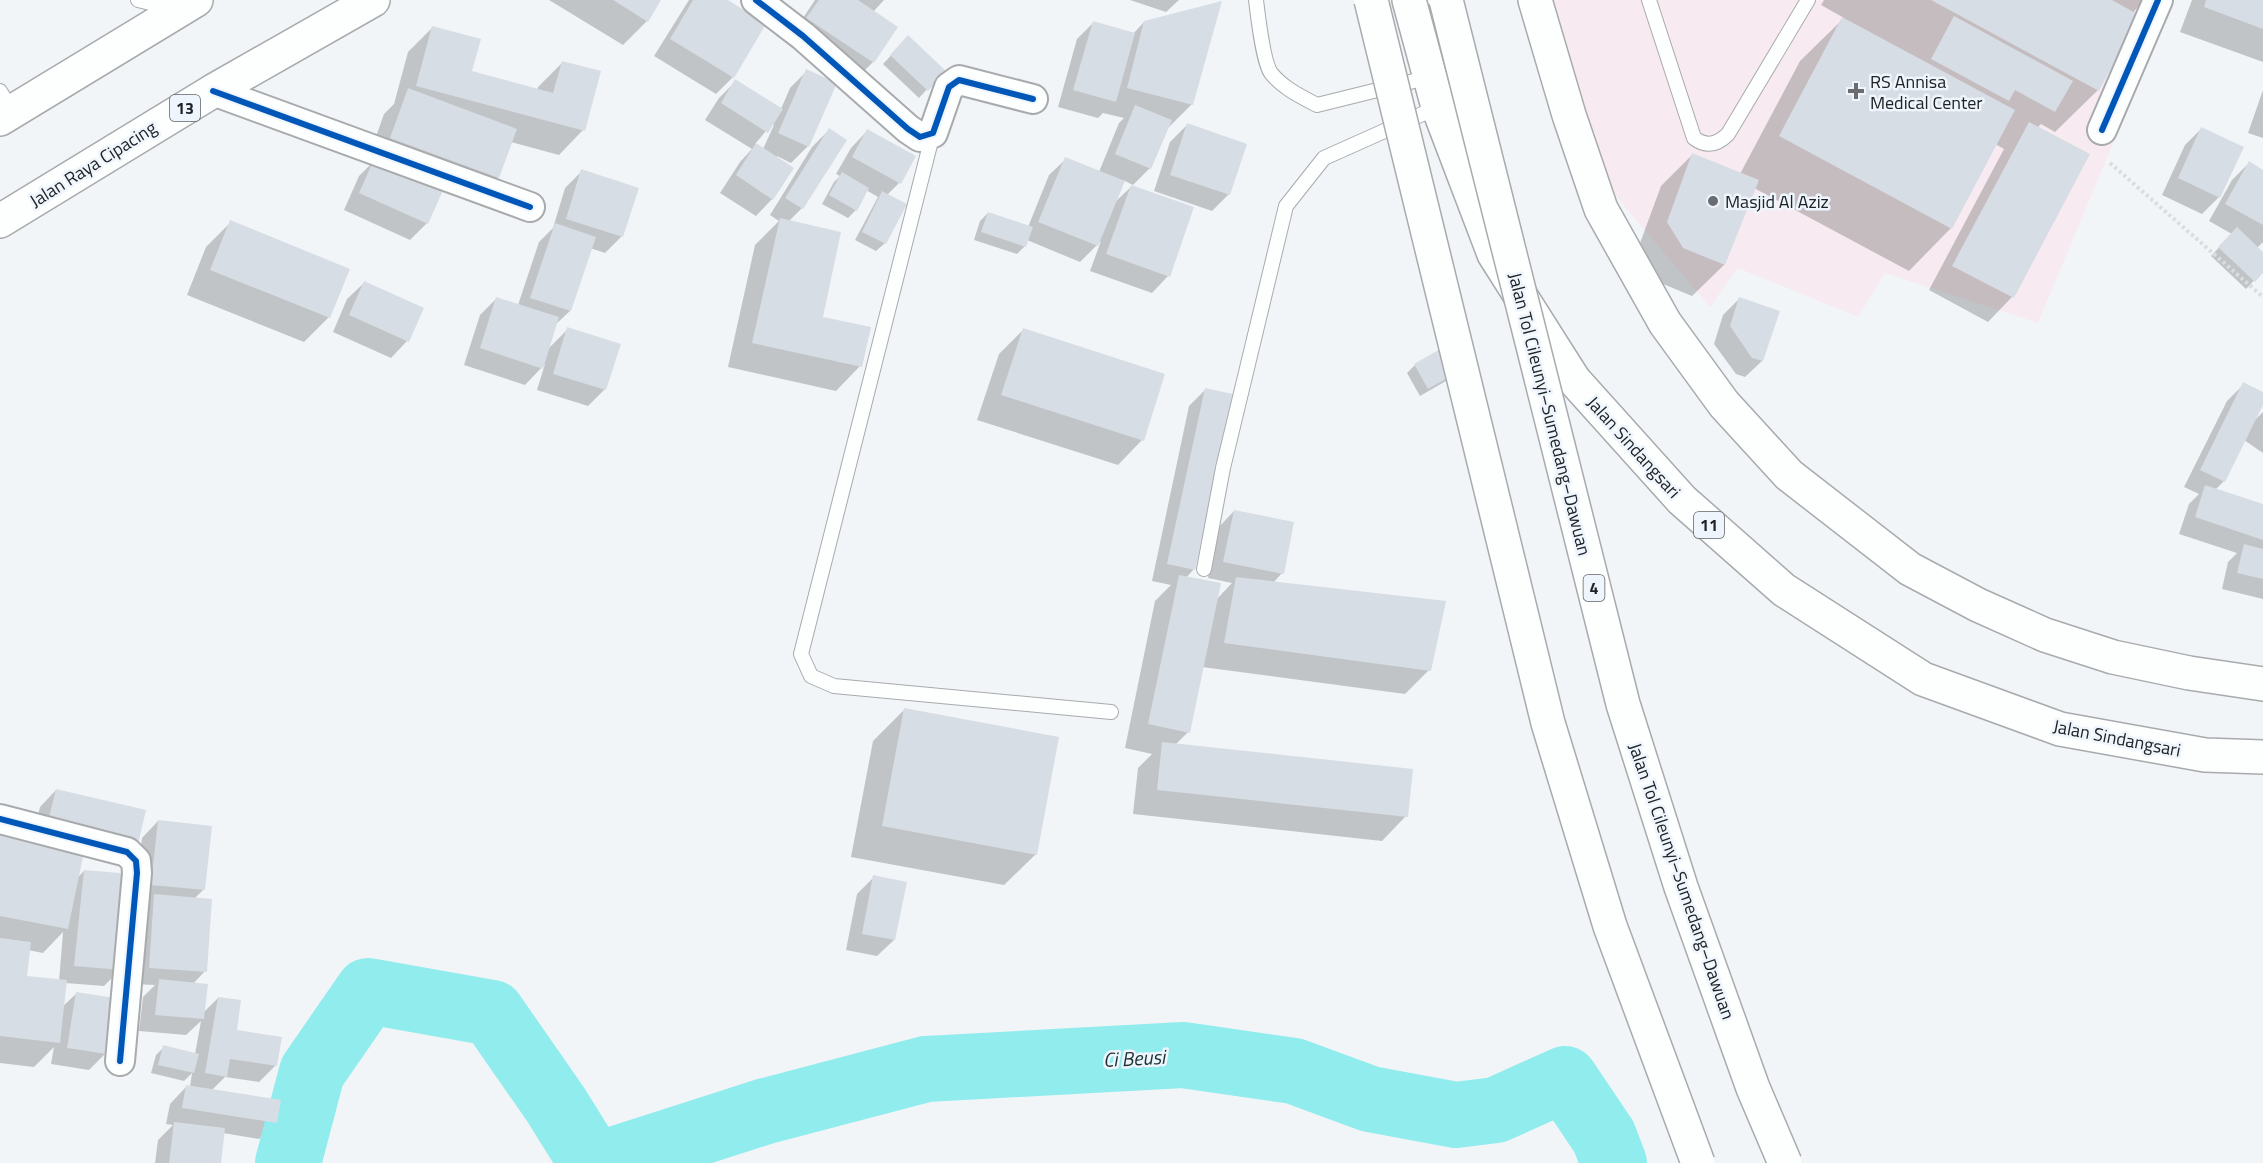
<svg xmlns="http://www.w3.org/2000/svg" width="2263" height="1163" font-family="'Titillium Web',sans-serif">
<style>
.medical{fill:#f7ebf1}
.shadow{fill:#0003;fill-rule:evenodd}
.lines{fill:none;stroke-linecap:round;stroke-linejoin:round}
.river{stroke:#91ecee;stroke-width:66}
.building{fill:#d7dde4}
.service-casing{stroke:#a8aaad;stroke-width:16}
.minor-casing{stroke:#a8aaad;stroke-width:32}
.trunk-casing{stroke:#a8aaad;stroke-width:36}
.motorway-casing{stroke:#a8aaad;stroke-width:36}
.path{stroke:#dbdcde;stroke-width:4;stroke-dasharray:3 3;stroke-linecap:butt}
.service{stroke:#fdfefe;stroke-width:14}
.minor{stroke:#fdfefe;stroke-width:28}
.trunk{stroke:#fdfefe;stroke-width:33}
.motorway{stroke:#fdfefe;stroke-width:33}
.motorway-bridge-casing{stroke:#a8aaad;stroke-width:36;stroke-linecap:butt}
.motorway-bridge{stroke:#fdfefe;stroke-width:33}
.cycleway-casing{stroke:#eef5fc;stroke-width:10}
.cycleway{stroke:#0057b8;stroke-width:6}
.poi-dot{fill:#6a6c6f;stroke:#eef5fc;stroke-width:2}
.labels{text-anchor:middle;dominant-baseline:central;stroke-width:5;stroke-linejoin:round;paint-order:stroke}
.shield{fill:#eef5fc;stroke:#5e6266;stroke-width:1.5}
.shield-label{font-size:16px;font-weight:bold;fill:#202325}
.poi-label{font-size:18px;fill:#202325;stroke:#eef5fc;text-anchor:start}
.street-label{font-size:18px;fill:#202325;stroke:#eef5fc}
.water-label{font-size:20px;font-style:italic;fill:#1b3232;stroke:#eef5fc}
</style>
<rect width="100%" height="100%" fill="#f2f5f8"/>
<path class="medical" d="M 1551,0 L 2173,0 L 2038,323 L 1885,273 L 1858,317 L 1738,268 L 1710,307 L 1604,182 Z"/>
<path class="shadow" d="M 549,0 L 660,0 L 647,21 L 623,45 Z
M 689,0 L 725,0 L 764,25 L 733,77 L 716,94 L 654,56 Z
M 815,0 L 884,0 L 873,12 L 896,28 L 873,62 L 856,79 L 791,36 Z
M 1130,0 L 1179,0 L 1166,12 Z
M 1824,0 L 2143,0 L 2133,13 L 2098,90 L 2055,132 L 2041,124 L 2037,128 L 2012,297 L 1988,322 L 1929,290 L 2004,149 L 1995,144 L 1951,228 L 1909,271 L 1754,188 L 1724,265 L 1692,296 L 1651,279 L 1636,254 L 1661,186 L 1692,155 L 1740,174 L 1800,61 L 1844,18 L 1821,5 Z
M 2192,0 L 2263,0 L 2263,62 L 2180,32 Z
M 1094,22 L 1133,34 L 1144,22 L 1192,104 L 1167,129 L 1150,168 L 1131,187 L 1168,276 L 1152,293 L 1090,271 L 1101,241 L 1080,262 L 1027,240 L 1025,246 L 1017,254 L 974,240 L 980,221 L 988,213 L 1028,227 L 1049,175 L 1066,159 L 1099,172 L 1119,123 L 1124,118 L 1103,113 L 1098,118 L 1058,107 L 1077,39 ZM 1123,180 L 1133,185 L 1113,204 Z
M 433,27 L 471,73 L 537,90 L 538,87 L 563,62 L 583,130 L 559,155 L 511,142 L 498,177 L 473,202 L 441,190 L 427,223 L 410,240 L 344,210 L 359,176 L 371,164 L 367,162 L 384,114 L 394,104 L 408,52 Z
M 900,46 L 944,71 L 919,98 L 883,64 Z
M 807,71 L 808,146 L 791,163 L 777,156 L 772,199 L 756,216 L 720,193 L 740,162 L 752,149 L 705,120 L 719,98 L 736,81 L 781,109 L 790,88 ZM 772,124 L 774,125 L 763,149 L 755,144 Z
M 2263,90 L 2263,138 L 2248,133 Z
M 1187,125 L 1229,194 L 1212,211 L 1154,191 L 1170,142 Z
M 2201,129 L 2219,197 L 2202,214 L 2162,195 L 2185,145 Z
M 829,130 L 802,208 L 788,222 L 821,318 L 860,366 L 836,391 L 728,367 L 755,245 L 779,221 L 770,215 L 812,147 Z
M 867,131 L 899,183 L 887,195 L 885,243 L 876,251 L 855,240 L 878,197 L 866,190 L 856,210 L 848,218 L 822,204 L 834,182 L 840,176 L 836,174 L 851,148 Z
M 2249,163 L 2263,171 L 2263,242 L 2257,248 L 2263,254 L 2263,271 L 2246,289 L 2211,256 L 2232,234 L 2209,221 L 2232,180 Z
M 582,171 L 622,236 L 605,253 L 590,248 L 570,311 L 555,325 L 548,349 L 568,329 L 605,389 L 588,406 L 537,390 L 545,364 L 525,385 L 464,365 L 480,315 L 497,298 L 518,305 L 539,242 L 553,228 L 565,188 Z
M 231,222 L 329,317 L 304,342 L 187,295 L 206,247 Z
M 364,283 L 407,341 L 391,358 L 333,332 L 347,299 Z
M 1739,299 L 1762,361 L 1745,377 L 1736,374 L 1714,344 L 1723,315 Z
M 1023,330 L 1142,440 L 1118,465 L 977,420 L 999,354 Z
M 1415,365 L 1454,373 L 1446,381 L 1420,396 L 1407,373 Z
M 2244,384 L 2263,394 L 2263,402 L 2255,420 L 2263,412 L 2263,453 L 2244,440 L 2224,481 L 2215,490 L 2263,506 L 2263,599 L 2222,589 L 2228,562 L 2237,553 L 2179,534 L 2189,504 L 2199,494 L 2184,487 L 2227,401 Z
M 1205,390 L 1194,569 L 1186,578 L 1216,600 L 1232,583 L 1208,578 L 1218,528 L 1234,511 L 1282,573 L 1273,583 L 1429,670 L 1405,694 L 1202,667 L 1188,732 L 1175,745 L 1406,816 L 1382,841 L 1133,814 L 1138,768 L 1152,754 L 1125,748 L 1155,601 L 1171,585 L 1152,581 L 1189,406 Z
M 904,710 L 1036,854 L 1004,885 L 851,857 L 873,741 Z
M 56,790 L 83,850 L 77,878 L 84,871 L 121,969 L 104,986 L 65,983 L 62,1007 L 76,994 L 106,1053 L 89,1070 L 51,1064 L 54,1047 L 34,1067 L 0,1063 L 0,833 L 32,839 L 40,807 ZM 63,932 L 59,981 L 26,977 L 28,950 L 43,953 Z
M 158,821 L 203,890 L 194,899 L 205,971 L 193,984 L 203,1013 L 218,998 L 235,1031 L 276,1065 L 259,1082 L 225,1077 L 211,1091 L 276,1122 L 259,1139 L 223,1133 L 219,1163 L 155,1163 L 158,1140 L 173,1125 L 166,1124 L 170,1104 L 186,1087 L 190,1087 L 192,1073 L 184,1081 L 151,1073 L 156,1055 L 164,1047 L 195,1054 L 201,1021 L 186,1035 L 139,1031 L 143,997 L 155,985 L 133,984 L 135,901 L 142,838 Z
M 874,877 L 894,940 L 877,956 L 846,950 L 857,894 Z"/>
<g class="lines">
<path class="river" d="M 288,1163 L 312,1072 L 368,991 L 492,1013 L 556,1105 L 592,1163
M 604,1163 L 766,1111 L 926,1069 L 1183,1055 L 1294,1071 L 1370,1099 L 1456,1115 L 1496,1110 L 1565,1079 L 1604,1137 L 1614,1163"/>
</g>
<path class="building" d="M 613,0 L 661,0 L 648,22 Z
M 693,0 L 728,0 L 766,24 L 734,78 L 670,39 Z
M 819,0 L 858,0 L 898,27 L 874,63 L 806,18 Z
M 1931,0 L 2112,0 L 2139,15 L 2099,91 Z
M 2206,0 L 2263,0 L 2263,29 L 2204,7 Z
M 1222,1 L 1193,105 L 1127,88 L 1144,21 Z
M 1954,16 L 2073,81 L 2055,112 L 2015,90 L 2009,101 L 1931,59 Z
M 1842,17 L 2015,110 L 1952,229 L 1779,136 Z
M 1093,21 L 1135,33 L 1116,102 L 1073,90 Z
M 432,26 L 481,39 L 472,71 L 553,93 L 562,61 L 601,71 L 585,131 L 416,86 Z
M 908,35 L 946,71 L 928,91 L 890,55 Z
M 806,69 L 837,83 L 809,147 L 778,133 Z
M 735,79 L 783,109 L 768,133 L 721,103 Z
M 408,88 L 517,129 L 499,178 L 390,138 Z
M 1135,105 L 1172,120 L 1151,169 L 1115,154 Z
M 2029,122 L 2090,154 L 2014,298 L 1952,266 Z
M 1187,123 L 1247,144 L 1230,195 L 1170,175 Z
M 2201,127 L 2244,147 L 2220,198 L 2178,178 Z
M 829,128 L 847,140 L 803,209 L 785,198 Z
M 867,129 L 916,156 L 901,184 L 852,157 Z
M 756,143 L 794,168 L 773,200 L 736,175 Z
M 1692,153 L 1759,180 L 1725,265 L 1683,248 L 1667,222 Z
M 375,157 L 444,188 L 428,224 L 359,193 Z
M 1065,157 L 1125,181 L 1098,246 L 1038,222 Z
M 2249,161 L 2263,170 L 2263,225 L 2225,204 Z
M 581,169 L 639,188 L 623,237 L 566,219 Z
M 842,172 L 869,188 L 857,211 L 829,195 Z
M 1131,185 L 1194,207 L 1170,277 L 1106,254 Z
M 882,191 L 907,204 L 886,244 L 862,232 Z
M 988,212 L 1033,227 L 1026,247 L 981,232 Z
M 780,218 L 841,232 L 823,317 L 871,327 L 862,367 L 752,343 Z
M 230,220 L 350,269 L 330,318 L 210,270 Z
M 555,223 L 596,237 L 571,311 L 530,298 Z
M 2237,227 L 2263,252 L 2263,273 L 2255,282 L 2218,247 Z
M 364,281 L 424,308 L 409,342 L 349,315 Z
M 496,297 L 559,317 L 543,369 L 480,348 Z
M 1739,297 L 1780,311 L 1763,361 L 1752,358 L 1730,326 Z
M 567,327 L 621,344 L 606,390 L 553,374 Z
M 1023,328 L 1165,374 L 1144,441 L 1001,395 Z
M 1442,348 L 1456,373 L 1428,389 L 1414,364 Z
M 2243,382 L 2263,392 L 2263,405 L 2225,482 L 2200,470 Z
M 1205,388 L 1233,394 L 1195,570 L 1167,564 Z
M 2205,485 L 2263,504 L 2263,540 L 2195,517 Z
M 1234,510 L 1294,522 L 1284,574 L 1223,562 Z
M 2244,544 L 2263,549 L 2263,579 L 2237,573 Z
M 1179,575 L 1221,583 L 1190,733 L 1148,724 Z
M 1236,577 L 1446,601 L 1431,671 L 1224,643 Z
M 904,708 L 1059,737 L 1037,855 L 882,826 Z
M 1162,742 L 1413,769 L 1408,817 L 1157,790 Z
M 56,789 L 146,810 L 138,844 L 48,821 Z
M 158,820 L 212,826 L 205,890 L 151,885 Z
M 0,831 L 85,847 L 68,929 L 0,916 Z
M 84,870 L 131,874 L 122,970 L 74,966 Z
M 873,875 L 907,882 L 895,940 L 862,934 Z
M 154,894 L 212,899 L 207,972 L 149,968 Z
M 0,938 L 31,942 L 27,976 L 67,980 L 60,1043 L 0,1036 Z
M 159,979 L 208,984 L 204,1019 L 155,1015 Z
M 76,992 L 115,998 L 107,1054 L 67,1048 Z
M 218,997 L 241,1000 L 237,1030 L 282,1037 L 277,1066 L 230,1059 L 227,1077 L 205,1073 Z
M 163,1045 L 199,1054 L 194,1073 L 158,1065 Z
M 186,1085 L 281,1100 L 277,1123 L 182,1108 Z
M 174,1122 L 225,1128 L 221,1163 L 169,1163 Z"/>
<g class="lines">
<g class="service-casing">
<path id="service" d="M 138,0 L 174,9
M 1256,0 C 1258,16 1263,62 1271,73 C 1283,88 1300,96 1317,105 L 1430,77
M 1649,0 L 1694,138 C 1706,147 1717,145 1728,134 L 1808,0
M 0,91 L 12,111
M 933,133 L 801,654 L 811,676 L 834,686 L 1111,712
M 1204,569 L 1223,468 L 1286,206 L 1324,158 L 1438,107"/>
</g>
<g class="minor-casing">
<path id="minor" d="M 756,0 L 803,36 L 908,129 L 920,137 L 933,133 L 949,87 L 959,80 L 1033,99
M 213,91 L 530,207
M 2102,130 L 2158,0
M 0,819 L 127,852 L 136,861 L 137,873 L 120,1061"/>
</g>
<g class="trunk-casing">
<path id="trunk" d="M 1409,0 L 1438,107 L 1494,254 L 1574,380 L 1682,500 L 1784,590 L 1923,679 L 2060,729 L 2205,755 L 2263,757
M 0,119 L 196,0
M 0,221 L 213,91 L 373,0"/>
</g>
<g class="motorway-casing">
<path id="motorway" d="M 1535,0 L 1569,115 L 1601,209 L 1665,323 L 1724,404 L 1789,475 L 1910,569 L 1978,605 L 2045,635 L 2113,657 L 2189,673 L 2263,684
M 363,5 L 369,0"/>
</g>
<path class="path" d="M 2110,163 L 2263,297"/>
<use href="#service" class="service"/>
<use href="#minor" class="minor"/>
<use href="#trunk" class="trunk"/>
<use href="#motorway" class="motorway"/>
<g class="motorway-bridge-casing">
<path id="motorway-bridge" d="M 1371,0 L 1548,723 L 1610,926 L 1698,1163
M 1446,0 L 1623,704 L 1681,887 L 1753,1088 L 1785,1163"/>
</g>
<use href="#motorway-bridge" class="motorway-bridge"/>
<g class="cycleway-casing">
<path id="cycleway" d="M 756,0 L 803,36 L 908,129 L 920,137 L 933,133 L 949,87 L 959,80 L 1033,99
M 213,91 L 530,207
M 2102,130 L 2158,0
M 0,819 L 127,852 L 136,861 L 137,873 L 120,1061"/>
</g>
<use href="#cycleway" class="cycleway"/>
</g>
<g class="poi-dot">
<path d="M1853 82h6v6h6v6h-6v6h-6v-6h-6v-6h6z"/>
<circle cx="1713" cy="201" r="6"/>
</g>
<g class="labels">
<g class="shield">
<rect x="170" y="95" width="30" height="26" rx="4.5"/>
<rect x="1694" y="512" width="30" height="26" rx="4.5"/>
<rect x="1583.5" y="575" width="21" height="26" rx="4.5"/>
</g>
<g class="shield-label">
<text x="185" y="108">13</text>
<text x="1709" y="525">11</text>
<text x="1594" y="588">4</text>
</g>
<g class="poi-label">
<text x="1870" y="81">RS Annisa<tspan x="1870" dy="21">Medical Center</tspan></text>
<text x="1725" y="201">Masjid Al Aziz</text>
</g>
<g class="street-label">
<text transform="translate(93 164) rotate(-32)">Jalan Raya Cipacing</text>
<text transform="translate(1550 414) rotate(76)">Jalan Tol Cileunyi–Sumedang–Dawuan</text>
<text transform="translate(1634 447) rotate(48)">Jalan Sindangsari</text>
<text transform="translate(2117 738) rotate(11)">Jalan Sindangsari</text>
<text transform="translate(1682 881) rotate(71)">Jalan Tol Cileunyi–Sumedang–Dawuan</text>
</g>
<g class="water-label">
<text transform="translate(1134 1058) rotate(-3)">Ci Beusi</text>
</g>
</g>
</svg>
